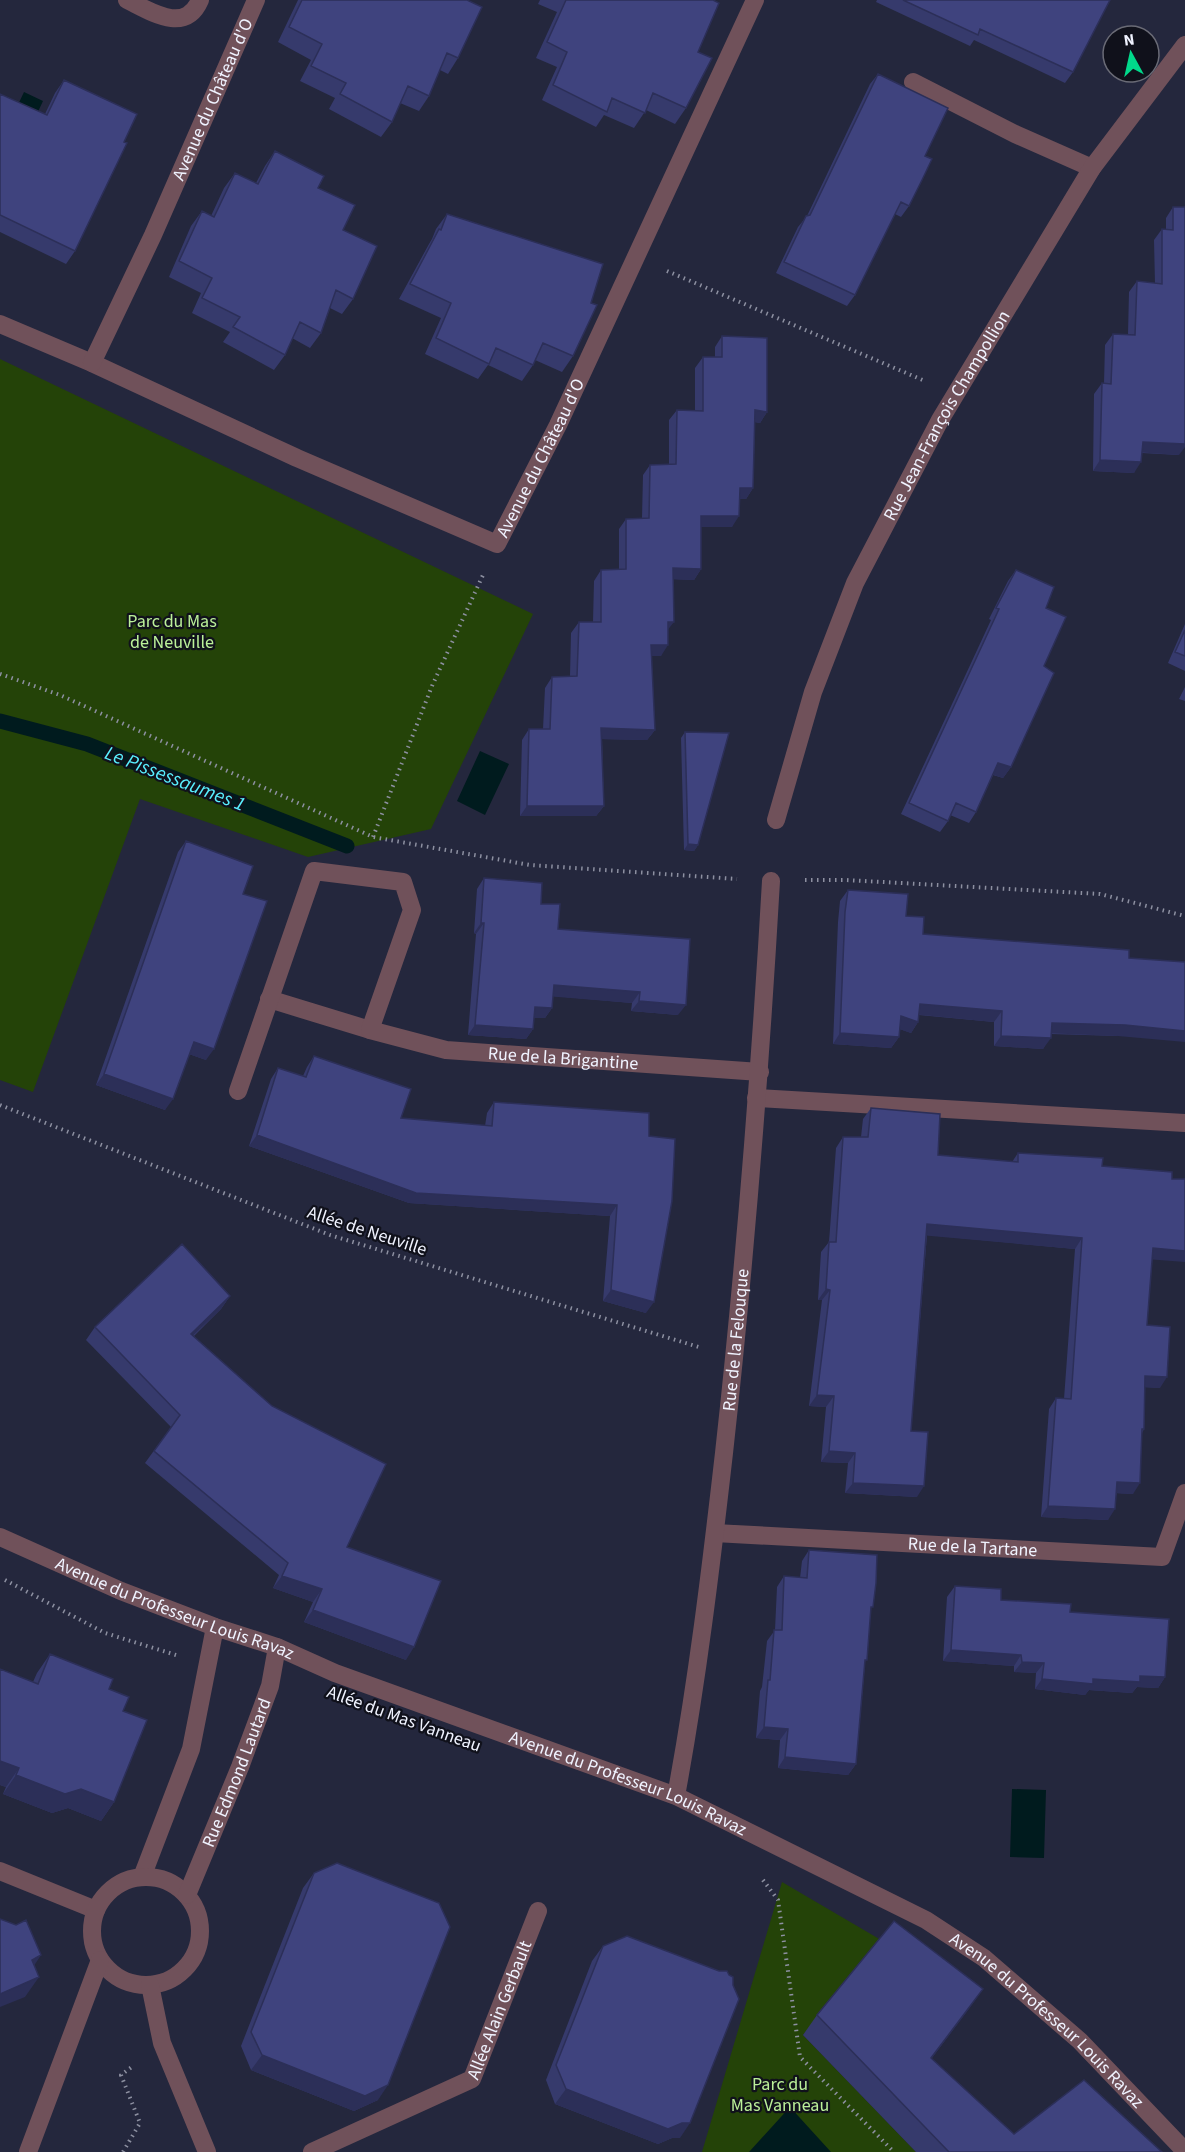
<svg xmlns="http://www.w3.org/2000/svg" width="1185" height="2152" font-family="'Source Sans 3',sans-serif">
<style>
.green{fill:#244308}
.water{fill:#001b1e}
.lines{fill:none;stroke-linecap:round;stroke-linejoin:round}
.stream{stroke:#001b1e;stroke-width:15}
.path{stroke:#8d90a1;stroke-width:4;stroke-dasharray:1.5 4.5;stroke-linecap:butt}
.minor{stroke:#70515a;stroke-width:18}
.wall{fill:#363a6c}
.shaded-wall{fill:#2c2f58}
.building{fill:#3f437e;stroke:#2c2f58;stroke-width:1.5}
.labels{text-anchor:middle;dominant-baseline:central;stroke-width:4.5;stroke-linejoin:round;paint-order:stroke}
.street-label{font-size:18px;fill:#f0f3ff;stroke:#10111b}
.park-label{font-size:18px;fill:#bbf099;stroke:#10111b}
.water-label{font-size:20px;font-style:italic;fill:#59f0ff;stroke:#10111b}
</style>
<rect width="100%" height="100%" fill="#24273d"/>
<path class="green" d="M 0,359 L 533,614 L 431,829 L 308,857 L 140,799 L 33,1092 L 0,1080 Z
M 782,1882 L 881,1940 L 803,2035 L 916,2152 L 702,2152 Z"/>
<path class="water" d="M 24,92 L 43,101 L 15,161 L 0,143 Z
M 480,751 L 509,764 L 485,815 L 457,801 Z
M 1012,1789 L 1046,1790 L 1044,1858 L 1010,1857 Z
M 790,2107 L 831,2152 L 749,2152 Z"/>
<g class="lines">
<path class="stream" d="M 0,721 L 87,744 L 347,846"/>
<path class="path" d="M 667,271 L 925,381
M 0,674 L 60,695 L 373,837 L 530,865 L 737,879
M 373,837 L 432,686 L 483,575
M 805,880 L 846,880 L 1100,894 L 1185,916
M 0,1105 L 330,1235 L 702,1348
M 5,1580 L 105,1633 L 176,1655
M 763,1880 L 778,1900 L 800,2057 L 894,2152
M 123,2152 L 140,2123 L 121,2075 L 133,2066"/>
<g class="minor">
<path d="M 127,0 C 150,11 185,35 200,0"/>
<path d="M 913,82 L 1015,134 L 1092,168"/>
<path id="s1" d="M 0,324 L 92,363 L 297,458 L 497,544 L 558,425 L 755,0"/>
<path id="s2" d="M 92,363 L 153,235 L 256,0"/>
<path id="s3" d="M 776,820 L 813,692 L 855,583 L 940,420 L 1092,168 L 1185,45"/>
<path d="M 269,999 L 370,1030"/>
<path id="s4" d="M 238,1091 L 314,871 L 403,882 L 412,910 L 370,1030 L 446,1050 L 760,1072"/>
<path d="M 756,1098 L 1185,1123"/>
<path id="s5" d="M 715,1533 L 1162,1557 L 1185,1493"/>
<path id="s6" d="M 0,1537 L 121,1591 L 215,1627 L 277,1647 L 335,1673 L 676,1796 L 926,1920 L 984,1958 L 1080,2041 L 1185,2151"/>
<path id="s7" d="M 676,1796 C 697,1683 711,1567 724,1453 C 745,1263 760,1072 771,881"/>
<path d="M 0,1871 L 96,1910"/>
<path d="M 142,1877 L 191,1749 L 215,1627"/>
<circle cx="146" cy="1931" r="54"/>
<path id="s8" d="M 187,1895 L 240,1767 L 270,1686 L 277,1647"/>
<path d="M 150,1985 L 162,2043 L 207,2152"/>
<path d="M 28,2152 L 100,1960"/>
<path id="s9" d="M 312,2152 L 472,2079 L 538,1911"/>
</g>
</g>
<path class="wall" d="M 298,0 L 467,0 L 458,58 L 448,74 L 440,70 L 429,96 L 419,111 L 400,103 L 392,122 L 381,137 L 329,109 L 335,98 L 300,81 L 311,60 L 278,42 Z
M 540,0 L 713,0 L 698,52 L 686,108 L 675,124 L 646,110 L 634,128 L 604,115 L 596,127 L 542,100 L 557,67 L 536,58 L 557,12 L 538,4 Z
M 877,0 L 1110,0 L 1073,72 L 1065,83 L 974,40 L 970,46 L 876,2 Z
M 878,74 L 925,156 L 909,206 L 901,217 L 895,214 L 855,295 L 847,306 L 776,273 L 798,227 L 807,216 L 870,84 Z
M 64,80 L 124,142 L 75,251 L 66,264 L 0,232 L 0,94 L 45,114 L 55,93 Z
M 275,151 L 318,188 L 343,230 L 353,299 L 342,314 L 330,308 L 321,333 L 310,348 L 292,338 L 285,355 L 274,370 L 223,342 L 230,332 L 192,313 L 201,293 L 169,277 L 191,226 L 202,211 L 211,216 L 224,188 L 235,173 L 256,183 L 265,166 Z
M 1173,207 L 1179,455 L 1142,453 L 1134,473 L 1093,471 L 1094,394 L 1102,383 L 1104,383 L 1105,345 L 1113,334 L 1128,334 L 1129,292 L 1137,281 L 1155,284 L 1154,240 L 1162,229 L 1166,229 L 1166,218 Z
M 447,214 L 573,356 L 562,372 L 535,360 L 533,365 L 522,381 L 488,365 L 478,379 L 425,354 L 441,318 L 399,299 L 429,244 L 432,239 L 436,229 Z
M 722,336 L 767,412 L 760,423 L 755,422 L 753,488 L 746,499 L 740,499 L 732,527 L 701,527 L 701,569 L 694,580 L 673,579 L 668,630 L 661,656 L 651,656 L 655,730 L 647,740 L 602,739 L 604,806 L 596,816 L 520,816 L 522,740 L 529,729 L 543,729 L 545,688 L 552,677 L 570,676 L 571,633 L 579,622 L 593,622 L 594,581 L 601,570 L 619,569 L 619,529 L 626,519 L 642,518 L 643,475 L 650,465 L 669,464 L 669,420 L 677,410 L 695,411 L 695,368 L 703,357 L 715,357 L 715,347 Z
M 1016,570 L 1046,608 L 1044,666 L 1011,767 L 1003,778 L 993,775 L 976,812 L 969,823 L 950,815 L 948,821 L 940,832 L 901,814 L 991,620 L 989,619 L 1008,581 Z
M 1185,624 L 1185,671 L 1168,663 Z
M 1185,687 L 1185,701 L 1179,699 Z
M 685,732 L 698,845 L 694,851 L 684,850 L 681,738 Z
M 186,841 L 243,894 L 206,1060 L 189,1054 L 165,1110 L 96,1085 L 178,852 Z
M 484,878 L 541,904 L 558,929 L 678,1015 L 631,1011 L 632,1003 L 553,996 L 552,1008 L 545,1018 L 534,1018 L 533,1029 L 526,1039 L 468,1035 L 476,934 L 474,933 L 477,889 Z
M 848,890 L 906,916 L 923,934 L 1118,1036 L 1051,1034 L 1043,1049 L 994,1046 L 994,1022 L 919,1015 L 918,1022 L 911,1033 L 900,1029 L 899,1037 L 891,1048 L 833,1044 L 838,922 L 840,901 Z
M 314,1056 L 401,1118 L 485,1126 L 487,1113 L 494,1102 L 649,1113 L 646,1313 L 603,1301 L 610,1216 L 409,1203 L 249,1146 L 271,1079 L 278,1068 L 303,1076 L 307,1067 Z
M 871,1108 L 938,1155 L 1012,1162 L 1018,1153 L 1102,1166 L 1152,1260 L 1147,1325 L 1160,1388 L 1145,1387 L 1144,1429 L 1142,1433 L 1133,1494 L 1117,1493 L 1108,1520 L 1041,1517 L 1049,1409 L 1056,1398 L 1064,1399 L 1075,1249 L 927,1235 L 911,1431 L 917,1497 L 845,1493 L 848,1463 L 821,1462 L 826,1407 L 809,1406 L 822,1300 L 818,1300 L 821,1252 L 829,1242 L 836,1148 L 843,1137 L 861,1137 L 863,1119 Z
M 230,1296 L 221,1309 L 194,1336 L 347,1547 L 406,1660 L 304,1622 L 313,1602 L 273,1588 L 279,1575 L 145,1463 L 171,1427 L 86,1340 L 95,1327 Z
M 809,1550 L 871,1610 L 865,1663 L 856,1764 L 848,1775 L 778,1768 L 780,1740 L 756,1738 L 760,1691 L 762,1687 L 767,1641 L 775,1630 L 777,1587 L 784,1576 L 800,1578 L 802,1561 Z
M 955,1586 L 1001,1600 L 1070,1612 L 1165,1677 L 1158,1688 L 1137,1687 L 1132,1693 L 1089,1690 L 1085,1695 L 1035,1689 L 1036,1673 L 1014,1672 L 1014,1666 L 943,1661 L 947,1597 Z
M 50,1654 L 109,1689 L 123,1711 L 114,1802 L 101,1821 L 68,1808 L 52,1813 L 3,1794 L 6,1787 L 0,1785 L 0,1669 L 33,1682 L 37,1673 Z
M 314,1873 L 378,2100 L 354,2111 L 251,2070 L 241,2046 L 303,1888 Z
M 603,1946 L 680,2138 L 672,2138 L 658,2144 L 555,2104 L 546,2080 L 592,1961 Z
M 983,1989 L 931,2059 L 1014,2134 L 1162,2152 L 916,2152 L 803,2035 L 817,2015 Z"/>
<path class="shaded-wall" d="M 755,410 L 767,412 L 760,423 L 748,421 Z
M 1143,442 L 1185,444 L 1185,447 L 1179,455 L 1135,452 Z
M 1100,460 L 1141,462 L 1134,473 L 1093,471 Z
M 740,488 L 753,488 L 746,499 L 732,499 Z
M 701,516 L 739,516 L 732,527 L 693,527 Z
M 673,568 L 701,569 L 694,580 L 665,579 Z
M 668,622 L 674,622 L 666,632 Z
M 651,645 L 668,645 L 661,656 L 644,656 Z
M 601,728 L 655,730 L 647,740 L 594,739 Z
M 998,763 L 1011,767 L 1003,778 L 991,774 Z
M 527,806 L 604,806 L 596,816 L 520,816 Z
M 688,844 L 698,845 L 694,851 L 684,850 Z
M 481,923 L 484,923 L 476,934 L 474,933 Z
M 554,985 L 640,992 L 632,1003 L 546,996 Z
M 639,1001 L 686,1005 L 678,1015 L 631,1011 Z
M 920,1004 L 1002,1011 L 994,1022 L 912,1014 Z
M 535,1007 L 552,1008 L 545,1018 L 527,1018 Z
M 901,1016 L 918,1022 L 911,1033 L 893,1027 Z
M 1052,1023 L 1125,1025 L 1185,1031 L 1185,1042 L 1118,1036 L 1044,1033 Z
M 475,1025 L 533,1029 L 526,1039 L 468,1035 Z
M 840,1033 L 899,1037 L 891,1048 L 833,1044 Z
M 1001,1036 L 1051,1038 L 1043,1049 L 994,1046 Z
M 194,1042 L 214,1049 L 206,1060 L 186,1053 Z
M 104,1074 L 173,1099 L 165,1110 L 96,1085 Z
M 257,1135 L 617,1205 L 610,1216 L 409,1203 L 249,1146 Z
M 927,1224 L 1082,1238 L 1075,1249 L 920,1235 Z
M 1153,1248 L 1185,1251 L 1185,1262 L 1146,1259 Z
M 826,1289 L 830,1290 L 822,1300 L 818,1300 Z
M 611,1290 L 654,1302 L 646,1313 L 603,1301 Z
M 230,1296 L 221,1309 L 182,1346 L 191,1334 Z
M 1145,1376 L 1167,1377 L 1160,1388 L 1137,1387 Z
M 817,1395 L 834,1396 L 826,1407 L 809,1406 Z
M 829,1451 L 855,1453 L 848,1463 L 821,1462 Z
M 1117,1482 L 1140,1483 L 1133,1494 L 1110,1493 Z
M 853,1483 L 924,1486 L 917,1497 L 845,1493 Z
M 1048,1506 L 1115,1509 L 1108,1520 L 1041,1517 Z
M 282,1576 L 322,1589 L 313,1602 L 273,1588 Z
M 313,1610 L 414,1647 L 406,1660 L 304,1622 Z
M 951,1650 L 1021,1655 L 1014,1666 L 943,1661 Z
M 1022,1662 L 1044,1663 L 1036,1673 L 1014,1672 Z
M 1140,1676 L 1165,1677 L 1158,1688 L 1137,1687 L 1132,1693 L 1089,1690 L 1085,1695 L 1035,1689 L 1042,1679 L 1093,1679 Z
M 764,1727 L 788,1729 L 780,1740 L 756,1738 Z
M 785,1757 L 856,1764 L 848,1775 L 778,1768 Z
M 0,1761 L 19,1768 L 6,1787 L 0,1785 Z
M 16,1775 L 81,1789 L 114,1802 L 101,1821 L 68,1808 L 52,1813 L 3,1794 Z
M 41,1955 L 28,1975 L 32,1960 Z
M 39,1977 L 25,1997 L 0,2007 L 0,1994 Z
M 983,1989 L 969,2009 L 917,2078 L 931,2058 Z
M 262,2055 L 388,2085 L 378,2100 L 354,2111 L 251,2070 Z
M 566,2089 L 682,2123 L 690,2123 L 680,2138 L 672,2138 L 658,2144 L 555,2104 Z"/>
<path class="building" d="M 302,0 L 467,0 L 482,7 L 458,58 L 447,53 L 429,96 L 408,86 L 392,122 L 340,94 L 346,83 L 311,66 L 322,44 L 289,27 Z
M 566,0 L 713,0 L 719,3 L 698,52 L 712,58 L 686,108 L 653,93 L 645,113 L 612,98 L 607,112 L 553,85 L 567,52 L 547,42 Z
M 903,0 L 1110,0 L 1073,72 L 980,29 L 978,35 Z
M 878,74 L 948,108 L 925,156 L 932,159 L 922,180 L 909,206 L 901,202 L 855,295 L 784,262 L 806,216 L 810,215 Z
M 64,80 L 137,114 L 124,142 L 127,143 L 75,251 L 0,215 L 0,94 L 47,115 Z
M 275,151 L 324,176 L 318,188 L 355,205 L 343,230 L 377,246 L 353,299 L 336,290 L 321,333 L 300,322 L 285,355 L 233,327 L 240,317 L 202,298 L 212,278 L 179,261 L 202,211 L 214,217 L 235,173 L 258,184 Z
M 1173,207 L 1185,207 L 1185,444 L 1143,442 L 1141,462 L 1100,460 L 1102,383 L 1111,384 L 1113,334 L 1135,335 L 1137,281 L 1162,284 L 1162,229 L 1173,230 Z
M 447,214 L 603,264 L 591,303 L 597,305 L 573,356 L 543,343 L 533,365 L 496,348 L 489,364 L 436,338 L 451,303 L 410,284 L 439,229 L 441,230 Z
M 722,336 L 767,338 L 767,412 L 755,410 L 753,488 L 740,488 L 739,516 L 701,516 L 701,569 L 673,568 L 674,622 L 668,622 L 668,645 L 651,645 L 655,730 L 601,728 L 604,806 L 527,806 L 529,729 L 550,729 L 552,677 L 577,676 L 579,622 L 601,622 L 601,570 L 626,569 L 626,519 L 649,518 L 650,465 L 676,464 L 677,410 L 703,411 L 703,357 L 722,357 Z
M 1016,570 L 1054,587 L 1046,608 L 1066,617 L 1044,666 L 1054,673 L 1011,767 L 998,763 L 976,812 L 956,803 L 948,821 L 909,803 L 999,609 L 996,608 Z
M 1185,630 L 1185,656 L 1175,652 Z
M 685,732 L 729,733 L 698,845 L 688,844 Z
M 186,841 L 253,866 L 243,894 L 267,901 L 214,1049 L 194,1042 L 173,1099 L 104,1074 Z
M 484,878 L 542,883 L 541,904 L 560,904 L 558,929 L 690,939 L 686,1005 L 639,1001 L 640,992 L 554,985 L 552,1008 L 535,1007 L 533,1029 L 475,1025 L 484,923 L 481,923 Z
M 848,890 L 908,894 L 906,916 L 924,917 L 923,934 L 1129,950 L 1129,958 L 1185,962 L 1185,1031 L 1125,1025 L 1052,1023 L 1051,1038 L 1001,1036 L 1002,1011 L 920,1004 L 918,1022 L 901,1016 L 899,1037 L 840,1033 L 845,912 Z
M 314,1056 L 411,1089 L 401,1118 L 492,1126 L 494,1102 L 649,1113 L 649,1136 L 675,1139 L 672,1201 L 654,1302 L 611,1290 L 617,1205 L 416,1193 L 257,1135 L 278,1068 L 306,1077 Z
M 871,1108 L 940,1114 L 938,1155 L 1018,1162 L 1018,1153 L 1103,1158 L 1102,1166 L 1172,1172 L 1172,1179 L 1185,1179 L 1185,1251 L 1153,1248 L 1147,1325 L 1170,1327 L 1167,1377 L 1145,1376 L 1144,1429 L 1142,1429 L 1140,1483 L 1117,1482 L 1115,1509 L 1048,1506 L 1056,1398 L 1071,1399 L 1082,1238 L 927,1224 L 911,1431 L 928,1432 L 924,1486 L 853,1483 L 855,1453 L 829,1451 L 834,1396 L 817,1395 L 830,1290 L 826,1289 L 829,1242 L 836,1242 L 843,1137 L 868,1137 Z
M 182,1244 L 230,1296 L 191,1334 L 272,1406 L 386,1464 L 347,1547 L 441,1581 L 414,1647 L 313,1610 L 322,1589 L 282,1576 L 288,1563 L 154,1451 L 180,1415 L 95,1327 Z
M 809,1550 L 877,1555 L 876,1583 L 873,1607 L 871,1607 L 867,1660 L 865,1660 L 856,1764 L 785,1757 L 788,1729 L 764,1727 L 768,1680 L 770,1680 L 774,1630 L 782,1630 L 784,1576 L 807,1578 Z
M 955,1586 L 1001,1589 L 1001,1600 L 1071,1604 L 1070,1612 L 1169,1619 L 1165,1677 L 1140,1676 L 1140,1682 L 1093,1679 L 1093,1684 L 1042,1679 L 1044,1663 L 1022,1662 L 1021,1655 L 951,1650 Z
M 50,1654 L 113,1679 L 109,1689 L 129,1697 L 123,1711 L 147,1720 L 114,1802 L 81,1789 L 65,1794 L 16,1775 L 19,1768 L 0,1761 L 0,1669 L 38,1684 Z
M 337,1863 L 439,1903 L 450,1927 L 388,2085 L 365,2096 L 262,2055 L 251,2032 L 314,1873 Z
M 0,1919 L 16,1925 L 26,1920 L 41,1955 L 32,1960 L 39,1977 L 0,1994 Z
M 894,1921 L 983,1989 L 931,2058 L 1014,2134 L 1084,2080 L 1162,2152 L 949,2152 L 817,2015 Z
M 627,1936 L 719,1971 L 727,1971 L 729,1975 L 733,1977 L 733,1985 L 739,1999 L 690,2123 L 682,2123 L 668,2129 L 566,2089 L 556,2065 L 603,1946 Z"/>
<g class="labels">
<g class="street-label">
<text stroke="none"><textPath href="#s2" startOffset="290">Avenue du Château d'O</textPath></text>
<text stroke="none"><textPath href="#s3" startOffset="441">Rue Jean-François Champollion</textPath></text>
<text stroke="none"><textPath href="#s1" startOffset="640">Avenue du Château d'O</textPath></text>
<text stroke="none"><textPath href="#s4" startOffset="675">Rue de la Brigantine</textPath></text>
<text transform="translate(367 1231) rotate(18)">Allée de Neuville</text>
<text stroke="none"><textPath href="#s7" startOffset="460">Rue de la Felouque</textPath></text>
<text stroke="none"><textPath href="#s5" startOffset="258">Rue de la Tartane</textPath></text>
<text stroke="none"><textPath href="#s6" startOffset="189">Avenue du Professeur Louis Ravaz</textPath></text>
<text transform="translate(404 1719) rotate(20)">Allée du Mas Vanneau</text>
<text stroke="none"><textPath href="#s8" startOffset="132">Rue Edmond Lautard</textPath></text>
<text stroke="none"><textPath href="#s6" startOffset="675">Avenue du Professeur Louis Ravaz</textPath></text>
<text stroke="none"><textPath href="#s9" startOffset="250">Allée Alain Gerbault</textPath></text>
<text stroke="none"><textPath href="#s6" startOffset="1161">Avenue du Professeur Louis Ravaz</textPath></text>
</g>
<g class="park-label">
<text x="172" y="621">Parc du Mas<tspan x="172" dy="21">de Neuville</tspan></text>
<text x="780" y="2084">Parc du<tspan x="780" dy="21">Mas Vanneau</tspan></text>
</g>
<g class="water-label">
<text transform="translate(175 779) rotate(21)">Le Pissessaumes 1</text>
</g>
</g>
<g transform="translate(1131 54) rotate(352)"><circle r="28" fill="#10111b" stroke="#6a6b76" stroke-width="1.5"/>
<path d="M0-4.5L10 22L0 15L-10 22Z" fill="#01d98b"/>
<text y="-9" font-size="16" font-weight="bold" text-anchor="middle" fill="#f0f3ff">N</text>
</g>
</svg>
